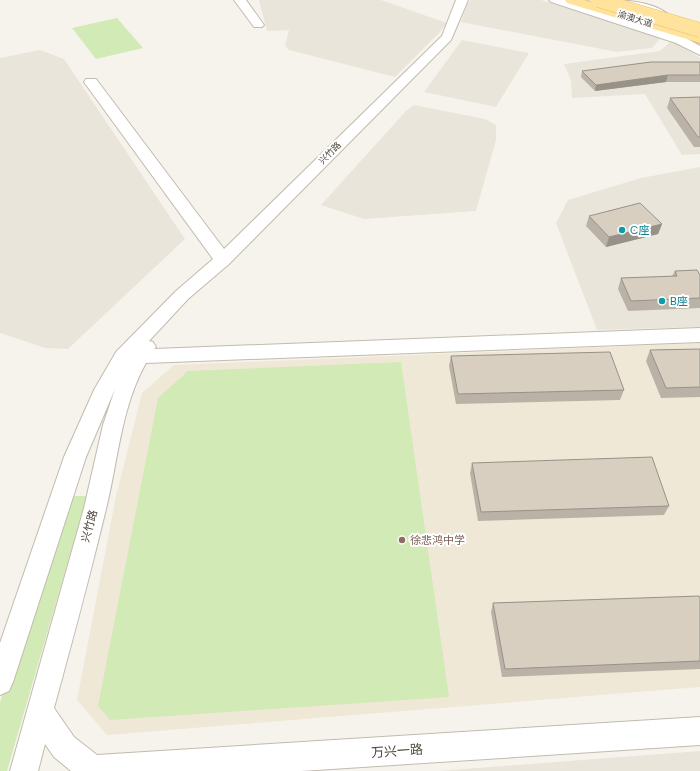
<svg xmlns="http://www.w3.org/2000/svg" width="700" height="771" font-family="Poppins,'Noto Sans SC',sans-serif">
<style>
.residential{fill:#eae5da}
.education{fill:#efe8d6}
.green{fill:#d2eab5}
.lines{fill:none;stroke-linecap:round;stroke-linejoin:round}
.minor-casing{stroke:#c2bbae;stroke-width:2}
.major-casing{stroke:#e6c16a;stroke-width:2}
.minor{fill:#fff;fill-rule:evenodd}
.major{fill:#ffe39c;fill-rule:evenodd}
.major-bridge-casing{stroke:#e6c16a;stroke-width:15;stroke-linecap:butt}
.major-bridge{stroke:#ffe39c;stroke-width:14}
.wall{fill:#bab2a6}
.shaded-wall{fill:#979187}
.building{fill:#d8cfc1;stroke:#979187}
.culture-dot{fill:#0f9aa8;stroke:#fff;stroke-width:1.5}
.education-dot{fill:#8d6e63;stroke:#fff;stroke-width:1.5}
.labels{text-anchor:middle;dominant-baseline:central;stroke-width:4;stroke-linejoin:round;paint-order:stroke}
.far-street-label{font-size:9px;fill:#4b4439;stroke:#fff}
.culture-label{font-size:11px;fill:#0d838f;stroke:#fff;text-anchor:start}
.street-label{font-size:11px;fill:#4b4439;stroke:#fff}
.education-label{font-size:11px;fill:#785e54;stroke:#fff;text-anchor:start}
.near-street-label{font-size:13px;fill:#4b4439;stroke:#fff}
</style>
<rect width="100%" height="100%" fill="#f6f3ec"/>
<path class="residential" d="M 259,0 L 381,0 L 447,23 L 440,32 L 395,77 L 289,50 L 285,46 L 289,30 L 267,31 Z
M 471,0 L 541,0 L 661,38 L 652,48 L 617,52 L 461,22 L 467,5 Z
M 462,40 L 529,53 L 496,107 L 424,92 Z
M 671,41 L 683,47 L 700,58 L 700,154 L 682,155 L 645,94 L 572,98 L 571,81 L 564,64 L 660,51 Z
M 40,50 L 64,59 L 185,239 L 68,349 L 45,348 L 0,333 L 0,58 Z
M 414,105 L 485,119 L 496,125 L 496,140 L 476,211 L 364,219 L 321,205 L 406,111 Z
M 700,167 L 700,327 L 597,330 L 556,223 L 568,200 L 641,178 Z
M 700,751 L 700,771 L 439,771 Z"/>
<path class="education" d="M 700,343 L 700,687 L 107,735 L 77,700 L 116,496 L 142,393 L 174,365 Z"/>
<path class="green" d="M 117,18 L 143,48 L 96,59 L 72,28 Z
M 401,362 L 449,697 L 110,720 L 98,706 L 158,398 L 188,371 Z
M 72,496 L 87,496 L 7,771 L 0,771 L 0,702 Z"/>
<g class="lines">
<g class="minor-casing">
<path id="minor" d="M 234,0 L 246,0 L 264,25 L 262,27 L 254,27 Z
M 456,0 L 468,0 L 451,40 L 229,264 L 188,299 L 149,341 L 153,342 L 156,347 L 154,349 L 700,328 L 700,342 L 146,363 C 121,407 118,461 106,509 C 90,576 72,642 54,708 L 74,737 L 97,755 L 700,717 L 700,745 L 301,771 L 71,771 L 54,757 L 45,744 L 38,771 L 10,771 L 84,508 L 103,425 L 115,389 L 86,457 L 13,682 L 9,691 L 0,695 L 0,643 L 64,457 L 94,390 L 116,352 L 176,291 L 213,259 L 84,82 L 86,79 L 96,79 L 224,249 L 442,36 Z
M 549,0 L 566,0 L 684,37 L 700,46 L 700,55 L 676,43 L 551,2 Z
M 610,0 C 631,0 662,3 676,22 L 674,24 C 663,27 650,13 640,9 C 630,6 620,6 611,3 Z"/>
</g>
<g class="major-casing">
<path id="major" d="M 565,0 L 584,0 L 700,35 L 700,43 L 567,3 Z"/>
</g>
<use href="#minor" class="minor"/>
<use href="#major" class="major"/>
<g class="major-bridge-casing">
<path id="major-bridge" d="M 598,0 L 700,30"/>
</g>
<use href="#major-bridge" class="major-bridge"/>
</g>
<path class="wall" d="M 700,62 L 700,82 L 666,82 L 595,91 L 581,77 L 582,71 Z
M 700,97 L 700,147 L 694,147 L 667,108 L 670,98 Z
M 589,216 L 662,224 L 658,234 L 606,247 L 586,226 Z
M 675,271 L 700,275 L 700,308 L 628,311 L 618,289 L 621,278 L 672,276 Z
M 700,349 L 700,397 L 661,398 L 646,361 L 650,350 Z
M 451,356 L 624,390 L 620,400 L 456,404 L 449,366 Z
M 472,463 L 669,506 L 664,515 L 478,521 L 470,473 Z
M 700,598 L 700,669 L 502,677 L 491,612 L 493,603 Z"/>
<path class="shaded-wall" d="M 668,75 L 666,82 L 595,91 L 596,85 Z
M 662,224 L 658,234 L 606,247 L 609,237 Z"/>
<path class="building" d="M 651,62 L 700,62 L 700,75 L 668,75 L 596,85 L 582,71 Z
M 700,97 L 700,137 L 698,137 L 670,98 Z
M 640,203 L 662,224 L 609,237 L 589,216 Z
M 697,270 L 700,275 L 700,298 L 631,301 L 621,278 L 677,276 L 675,271 Z
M 700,349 L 700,387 L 666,388 L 650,350 Z
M 610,352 L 624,390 L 458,394 L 451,356 Z
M 652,457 L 669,506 L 481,512 L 472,463 Z
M 699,596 L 700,598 L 700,661 L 505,669 L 493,603 Z"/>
<g class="culture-dot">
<circle cx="622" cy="230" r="4"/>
<circle cx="662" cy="301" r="4"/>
</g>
<circle class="education-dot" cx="402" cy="540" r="4"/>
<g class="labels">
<g class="far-street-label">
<text transform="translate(635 19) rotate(17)">渝澳大道</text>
<text transform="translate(330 153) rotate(-45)">兴竹路</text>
</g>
<g class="culture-label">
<text x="630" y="230">C座</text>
<text x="670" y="301">B座</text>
</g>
<g class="street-label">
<text transform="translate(89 526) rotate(-75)">兴竹路</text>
</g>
<g class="education-label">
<text x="410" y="540">徐悲鸿中学</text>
</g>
<g class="near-street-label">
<text transform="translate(397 751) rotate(-4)">万兴一路</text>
</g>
</g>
</svg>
